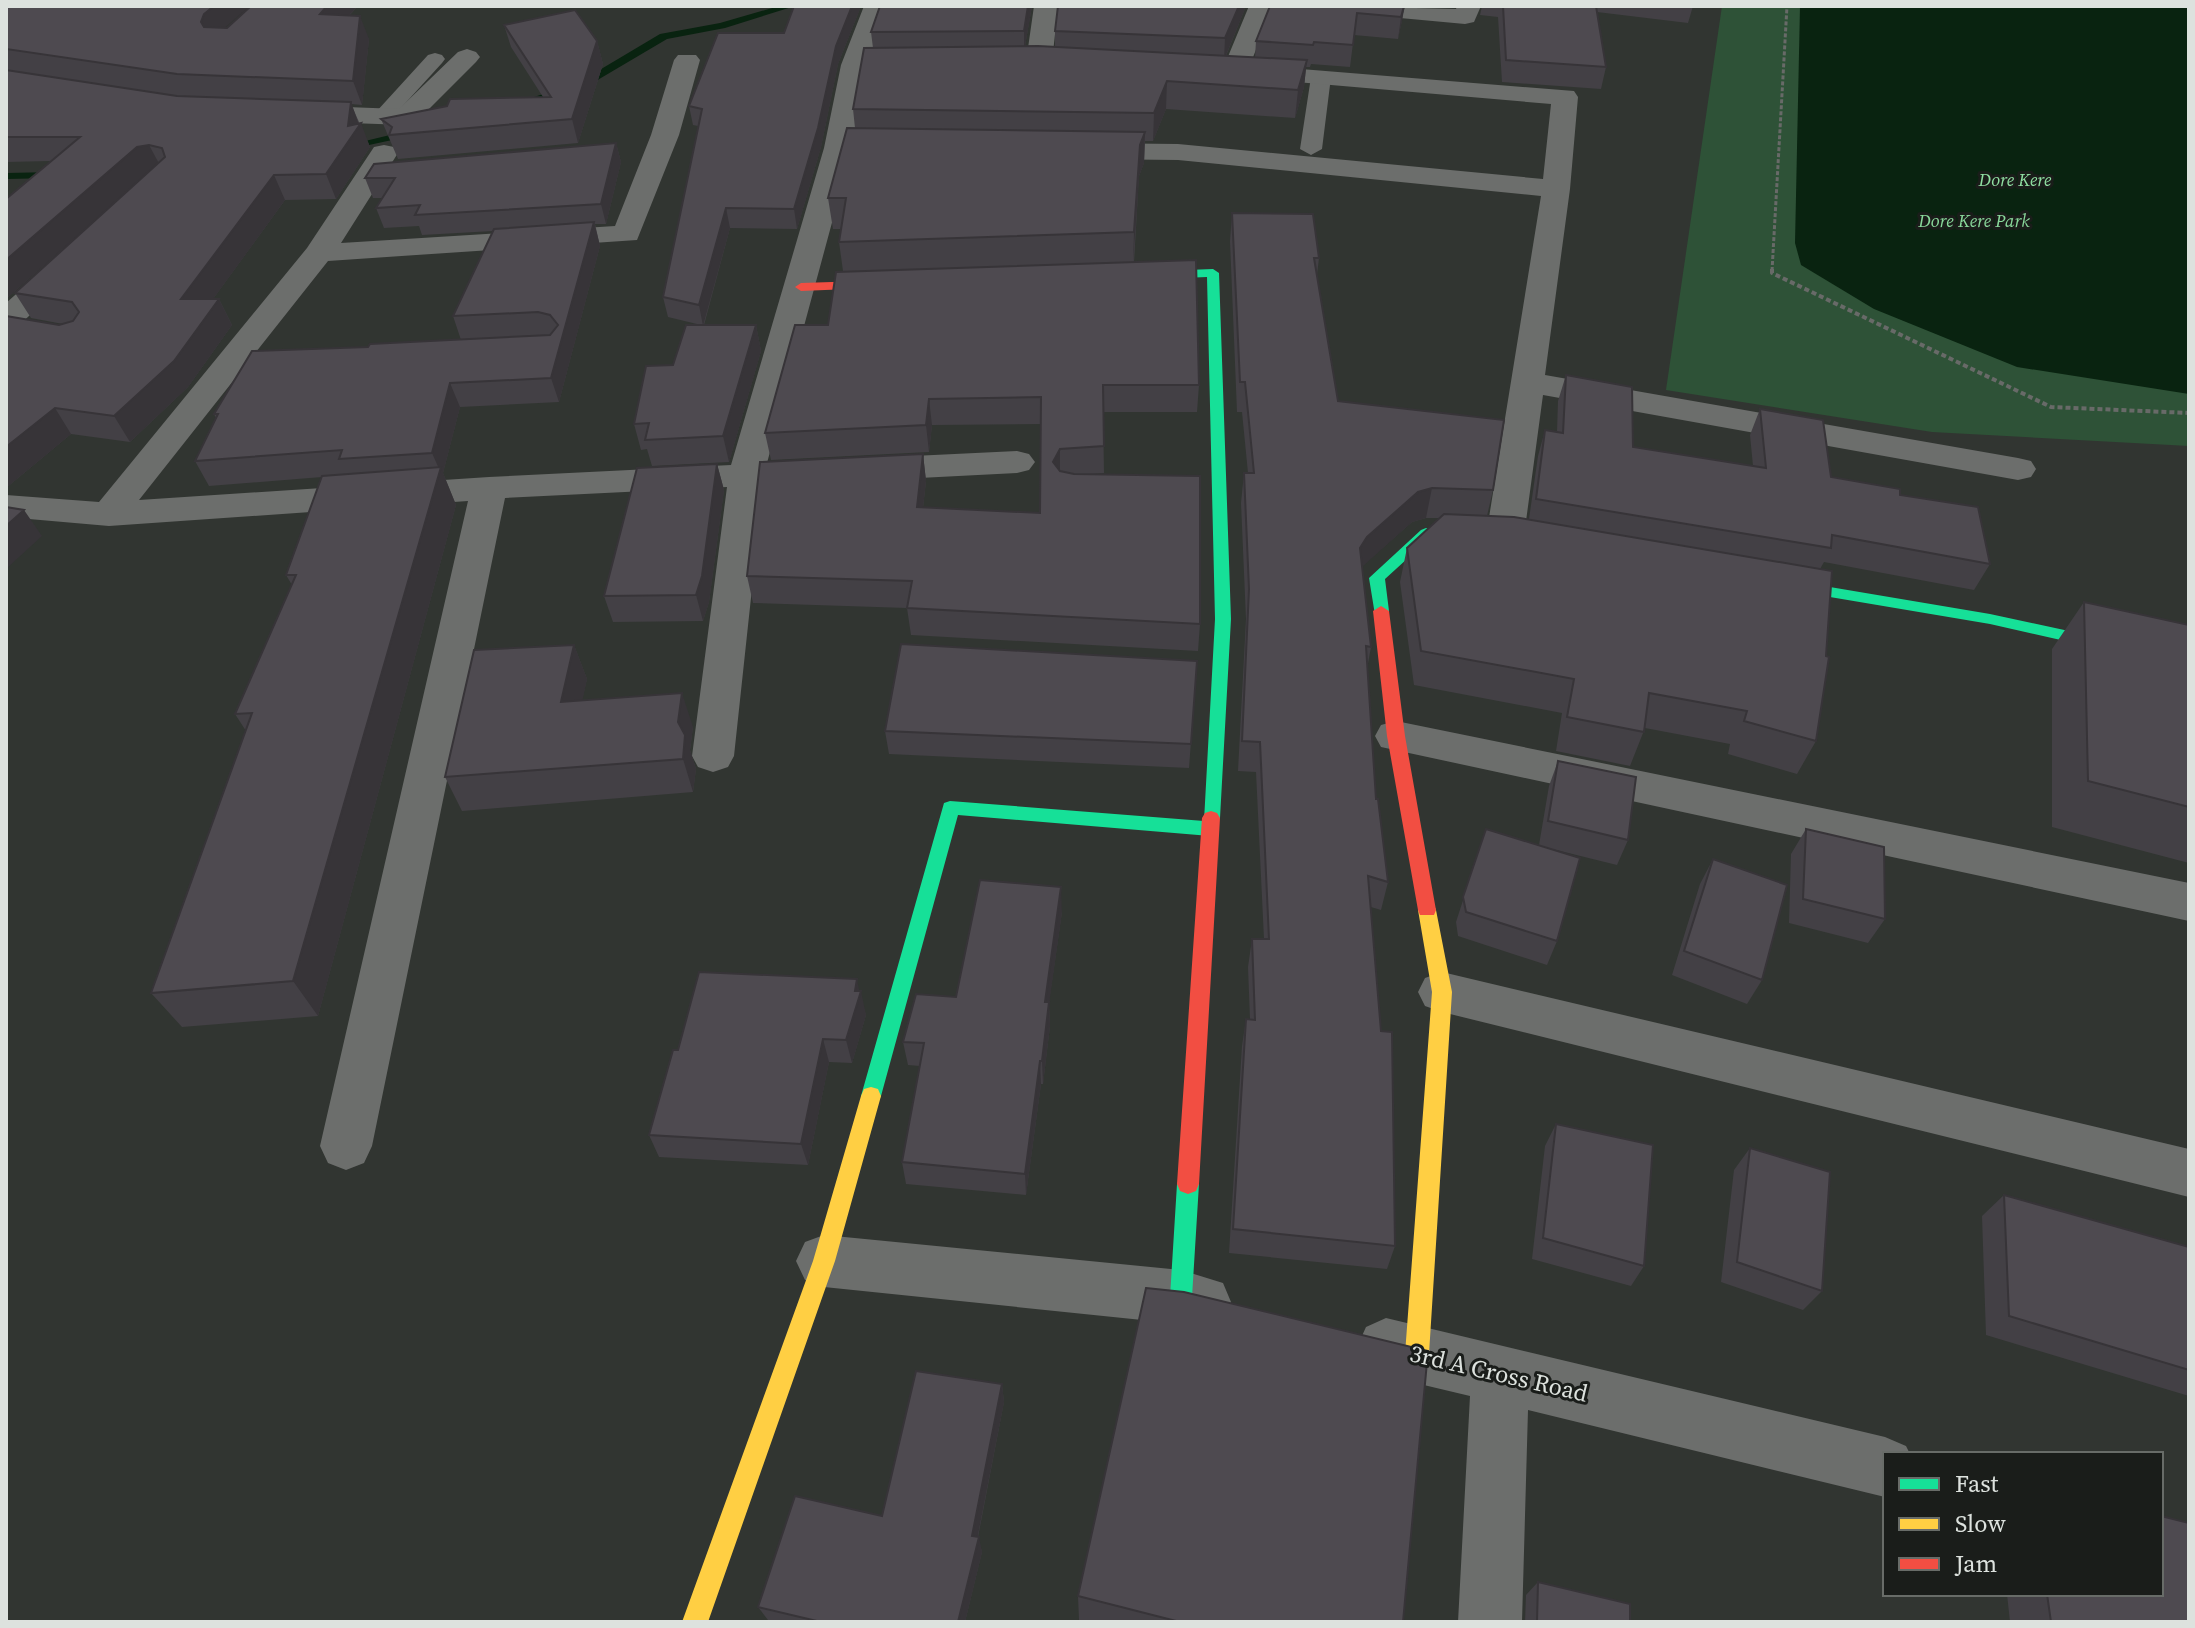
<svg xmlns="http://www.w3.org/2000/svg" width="2195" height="1628" font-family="'Source Serif 4',serif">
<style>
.green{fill:#2e5237}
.water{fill:#092310}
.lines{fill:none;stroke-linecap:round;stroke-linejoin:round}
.stream{fill:#092310;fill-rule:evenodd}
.path-far1{stroke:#686a68;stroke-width:3;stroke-dasharray:4 2;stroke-linecap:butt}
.path{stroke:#686a68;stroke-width:4;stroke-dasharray:5 3;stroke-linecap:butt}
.lane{fill:#6c6e6c;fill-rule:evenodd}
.street{fill:#6c6e6c;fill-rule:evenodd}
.fast{fill:#16e098;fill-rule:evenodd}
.slow{fill:#ffcf43;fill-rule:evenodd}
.jam{fill:#f24e42;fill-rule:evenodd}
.wall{fill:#434045}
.shaded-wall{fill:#373438}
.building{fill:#4e4a50;stroke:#373438;stroke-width:2}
.labels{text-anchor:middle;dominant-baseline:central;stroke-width:6;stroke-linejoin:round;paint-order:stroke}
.far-water-label{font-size:18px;font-style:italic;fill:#90dfa2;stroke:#1a1d1a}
.far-park-label{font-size:18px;font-style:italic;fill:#89d89b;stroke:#1a1d1a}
.near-street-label{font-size:24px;fill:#dde2de;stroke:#1a1d1a}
</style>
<rect width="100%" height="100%" fill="#313531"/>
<path class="green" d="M 1722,6 L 2189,6 L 2189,446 L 1932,432 L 1666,390 Z"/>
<path class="water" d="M 1800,6 L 2189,6 L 2189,394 L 2017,367 L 1874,309 L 1801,265 L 1795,243 Z"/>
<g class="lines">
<path class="stream" d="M 779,6 L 795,6 L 725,28 L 667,39 L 584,88 L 516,107 L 511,104 L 576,84 L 660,34 L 720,23 Z
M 411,130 L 417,133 L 415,135 L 346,150 L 340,147 Z
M 6,173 L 55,172 L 61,175 L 55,178 L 6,179 Z"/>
<path class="path-far1" d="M 1772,271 L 1787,6"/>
<path class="path" d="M 1772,269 L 1772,273 L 2051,407 L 2189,413"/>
<path class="lane" d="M 435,53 L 442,55 L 445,59 L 442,63 L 390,120 L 376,120 L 373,116 L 376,112 L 428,55 Z
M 1321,71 L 1331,77 L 1322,149 L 1311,155 L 1300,149 L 1311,77 Z"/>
<path class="street" d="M 864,6 L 882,6 L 885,11 L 867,65 L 853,140 L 911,142 L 915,148 L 911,154 L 850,156 L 767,463 L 1017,451 L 1029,454 L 1035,462 L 1029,470 L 1017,473 L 763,486 L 734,756 L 728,767 L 713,772 L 698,767 L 692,756 L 727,487 L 505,498 L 372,1146 L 364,1163 L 346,1170 L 328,1163 L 320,1146 L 468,501 L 109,526 L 6,517 L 6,495 L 99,502 L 307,248 L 374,147 L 384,145 L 394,147 L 398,153 L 341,243 L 615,226 L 651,135 L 674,60 L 678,55 L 696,55 L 700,60 L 679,135 L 637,240 L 328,261 L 139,500 L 489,477 L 731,465 L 824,148 L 841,65 Z
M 1034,6 L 1058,6 L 1052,62 L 1048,67 L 1030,67 L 1026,62 Z
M 1249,6 L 1273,6 L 1250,65 L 1574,91 L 1578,97 L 1570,189 L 1545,375 L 2018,458 L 2031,461 L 2036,469 L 2031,477 L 2018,480 L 1543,395 L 1524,536 L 1518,544 L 1505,548 L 1492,544 L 1486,536 L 1541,196 L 1178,160 L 1085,159 L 1075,157 L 1071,151 L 1075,145 L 1085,143 L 1178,144 L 1543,179 L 1551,104 L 1226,76 L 1222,71 Z
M 1334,6 L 1456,9 L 1457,6 L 1481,6 L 1474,22 L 1465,24 L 1346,13 L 1338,11 Z
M 467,49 L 476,52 L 480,57 L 476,62 L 415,123 L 406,125 L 294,121 L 285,119 L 281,113 L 285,107 L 294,105 L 399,109 L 458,52 Z
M 67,256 L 78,259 L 82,265 L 78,271 L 17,327 L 6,330 L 6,303 L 56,259 Z
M 1396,721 L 2189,883 L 2189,921 L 1381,747 L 1375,736 L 1381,725 Z
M 1442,972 L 2189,1149 L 2189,1197 L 1442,1012 L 1425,1006 L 1418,992 L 1425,978 Z
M 824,1235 L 1181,1270 L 1223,1283 L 1231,1302 L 1223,1321 L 1203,1329 L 1181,1324 L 824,1287 L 805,1280 L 796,1261 L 805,1242 Z
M 1386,1318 L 1885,1437 L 1906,1446 L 1910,1454 L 1885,1454 L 1885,1497 L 1528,1410 L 1522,1622 L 1458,1622 L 1470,1396 L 1386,1376 L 1366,1367 L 1357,1347 L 1366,1327 Z"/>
<path class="fast" d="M 1213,269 L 1219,273 L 1231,619 L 1220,818 L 1215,824 L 1219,829 L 1216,834 L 1210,836 L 958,815 L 881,1096 L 878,1103 L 871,1105 L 864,1103 L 861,1096 L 944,803 L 950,801 L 1204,821 L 1215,619 L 1207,277 L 1135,280 L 1129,276 L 1135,272 Z
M 1426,528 L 1458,529 L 1466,534 L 1458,539 L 1430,538 L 1385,579 L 1389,611 L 1381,616 L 1375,615 L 1369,578 L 1421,530 Z
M 1771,577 L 1990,614 L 2189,657 L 2189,669 L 1990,624 L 1765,586 L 1763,582 L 1765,578 Z
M 1188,1174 L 1196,1177 L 1199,1184 L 1192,1297 L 1189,1305 L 1181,1308 L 1173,1305 L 1170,1297 L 1177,1184 L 1180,1177 Z"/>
<path class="slow" d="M 1427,902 L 1434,905 L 1436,910 L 1452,992 L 1429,1354 L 1425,1362 L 1417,1366 L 1409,1362 L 1405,1354 L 1432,992 L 1418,910 L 1420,905 Z
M 871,1087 L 878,1089 L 881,1096 L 835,1261 L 708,1622 L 682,1622 L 813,1261 L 861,1096 L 864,1089 Z"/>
<path class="jam" d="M 894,280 L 898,281 L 898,287 L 801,291 L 795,287 L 801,283 Z
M 1381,606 L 1389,611 L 1405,736 L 1436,910 L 1434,915 L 1420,915 L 1418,910 L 1387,736 L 1373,611 Z
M 1211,811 L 1217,813 L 1220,818 L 1199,1184 L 1196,1191 L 1188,1194 L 1180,1191 L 1177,1184 L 1202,818 L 1205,813 Z"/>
</g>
<path class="wall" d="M 6,6 L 225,28 L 358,6 L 349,16 L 369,39 L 362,105 L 351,104 L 370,147 L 336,199 L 285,200 L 213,299 L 219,299 L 232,325 L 188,387 L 130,442 L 71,434 L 6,488 L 59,325 L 63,324 L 31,318 L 15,293 L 149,172 L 6,299 L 50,161 L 6,162 Z
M 794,6 L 861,6 L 838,64 L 821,147 L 797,229 L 730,228 L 704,325 L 756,325 L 761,351 L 729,462 L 652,466 L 647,449 L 641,450 L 634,424 L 701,325 L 668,317 L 663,297 L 698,126 L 693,125 L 689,106 L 784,33 Z
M 1032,6 L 1025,46 L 1055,47 L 1055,31 L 1058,6 L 1246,6 L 1226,56 L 1255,57 L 1256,41 L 1270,6 L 1405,6 L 1398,39 L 1354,35 L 1350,67 L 1311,64 L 1310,67 L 1306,67 L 1304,87 L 1295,118 L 1166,109 L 1153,141 L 1145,141 L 1144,163 L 1139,176 L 1134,262 L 1199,385 L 1197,412 L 1103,412 L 1104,473 L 1091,474 L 1200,624 L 1198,651 L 911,635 L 907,608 L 753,603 L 747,576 L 923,454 L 926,481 L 923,508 L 1040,513 L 1041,424 L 932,425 L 929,452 L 771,460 L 765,433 L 828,325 L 843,271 L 839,242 L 841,229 L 833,229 L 828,198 L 855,128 L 853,109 L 873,48 L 871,32 Z
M 1482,6 L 1693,6 L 1688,23 L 1597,12 L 1606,67 L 1601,89 L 1502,82 L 1498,17 L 1480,15 Z
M 504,25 L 597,41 L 603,64 L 578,143 L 398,159 L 381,119 L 447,106 L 543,97 L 511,47 Z
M 616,143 L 621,162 L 606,224 L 595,224 L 600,246 L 559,402 L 460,407 L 443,473 L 456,505 L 318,1016 L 182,1027 L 151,993 L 246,731 L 235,714 L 292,585 L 286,575 L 322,477 L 209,486 L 195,461 L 216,418 L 214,414 L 368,347 L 461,340 L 453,316 L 493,231 L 422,235 L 419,226 L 384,228 L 376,208 L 382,198 L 373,198 L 365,178 Z
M 1232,213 L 1319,258 L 1317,275 L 1338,401 L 1493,490 L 1487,516 L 1529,519 L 1538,456 L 1545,430 L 1557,432 L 1558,401 L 1566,375 L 1633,447 L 1753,466 L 1750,435 L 1760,409 L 1831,477 L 1900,495 L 1990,564 L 1974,590 L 1824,562 L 1820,569 L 1816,741 L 1797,774 L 1728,754 L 1730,744 L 1645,728 L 1630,766 L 1556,751 L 1562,713 L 1414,685 L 1400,582 L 1407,548 L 1439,518 L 1426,518 L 1412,522 L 1362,566 L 1371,647 L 1367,669 L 1376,799 L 1388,882 L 1381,910 L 1371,907 L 1395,1246 L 1387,1269 L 1229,1253 L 1242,1046 L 1246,1019 L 1250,1019 L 1248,967 L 1252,939 L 1264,939 L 1256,772 L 1238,771 L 1246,619 L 1241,503 L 1244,473 L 1248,473 L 1242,412 L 1237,412 L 1230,241 Z
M 717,464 L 724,490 L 709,602 L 703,621 L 613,622 L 604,596 Z
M 2084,602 L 2189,625 L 2189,863 L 2052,827 L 2052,649 Z
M 574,645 L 587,679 L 582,700 L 693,727 L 690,750 L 696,769 L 693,792 L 462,811 L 445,777 Z
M 1197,661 L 1189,768 L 889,754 L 885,731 Z
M 1558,761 L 1628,840 L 1617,865 L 1544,847 L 1557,941 L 1547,965 L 1458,936 L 1456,922 L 1486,829 L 1539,845 L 1549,786 Z
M 1806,829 L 1885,919 L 1868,943 L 1789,923 L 1791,854 Z
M 1713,859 L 1762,980 L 1747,1004 L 1672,975 L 1700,884 Z
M 1062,912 L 1049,1002 L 1050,1026 L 1043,1084 L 1041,1084 L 1026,1195 L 906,1184 L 902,1162 L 920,1066 L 908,1065 L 903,1042 L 956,997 Z
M 859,991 L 866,1015 L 852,1063 L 829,1062 L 808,1165 L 659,1157 L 649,1135 L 678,1050 Z
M 1556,1124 L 1644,1266 L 1631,1286 L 1532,1259 L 1545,1146 Z
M 1750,1148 L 1822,1291 L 1803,1310 L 1721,1282 L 1734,1170 Z
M 2004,1195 L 2189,1370 L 2189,1396 L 1986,1335 L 1982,1216 Z
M 1002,1384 L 1004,1402 L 978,1537 L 982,1552 L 965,1622 L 776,1622 L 768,1620 L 758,1607 L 882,1516 Z
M 1538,1582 L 1630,1622 L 1525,1622 L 1526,1595 Z
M 2007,1594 L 2161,1594 L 2189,1622 L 2010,1622 Z
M 1078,1596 L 1403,1622 L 1087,1622 L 1079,1620 Z"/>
<path class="shaded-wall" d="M 214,6 L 250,6 L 214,37 L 211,46 L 201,22 L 204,14 Z
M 327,6 L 358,6 L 328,37 L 320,14 Z
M 852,6 L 861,6 L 838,64 L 821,147 L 797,229 L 794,209 L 836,46 Z
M 1028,6 L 1032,6 L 1024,52 L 1024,31 Z
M 1239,6 L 1246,6 L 1224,60 L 1225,38 Z
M 1404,6 L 1402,21 L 1398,39 L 1401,17 Z
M 360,16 L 369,39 L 362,105 L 353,81 Z
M 597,41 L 603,64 L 578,143 L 572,119 Z
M 1307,60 L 1304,87 L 1295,118 L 1298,90 Z
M 1167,81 L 1166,109 L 1153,141 L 1154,113 Z
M 351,102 L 359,125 L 361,123 L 370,147 L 336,199 L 326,174 L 348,126 Z
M 1145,132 L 1144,163 L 1139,176 L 1133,264 L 1134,232 L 1140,145 Z
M 616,143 L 621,162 L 606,224 L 601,204 Z
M 149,145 L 162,169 L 149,172 L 6,299 L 6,260 L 137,147 Z
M 274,175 L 285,200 L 195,324 L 181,299 Z
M 726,208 L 730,228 L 703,326 L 699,305 Z
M 594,222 L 600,246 L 559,402 L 551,378 Z
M 219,299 L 232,325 L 188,387 L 130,442 L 114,416 Z
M 756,325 L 761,351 L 729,462 L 723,436 Z
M 450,383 L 460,407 L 443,473 L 456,505 L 318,1016 L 293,981 L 440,471 L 432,453 Z
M 929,399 L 932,425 L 929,452 L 926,425 Z
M 55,408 L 71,434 L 6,488 L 6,447 Z
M 1060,449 L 1060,476 L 1053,462 Z
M 923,454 L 926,481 L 920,534 L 917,507 Z
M 717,464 L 724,490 L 709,602 L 703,621 L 696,595 Z
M 1432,488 L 1426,518 L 1412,522 L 1362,567 L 1360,548 L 1367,537 L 1418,492 Z
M 24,510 L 42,536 L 6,569 L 6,526 Z
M 574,645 L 587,679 L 575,736 L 561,702 Z
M 682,693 L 693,727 L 690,750 L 696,769 L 693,792 L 683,759 L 678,722 Z
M 1061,887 L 1062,912 L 1046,1026 L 1045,1002 Z
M 857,979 L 860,994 L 861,991 L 866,1015 L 852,1063 L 846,1040 Z
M 1049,1002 L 1050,1026 L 1043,1084 L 1042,1061 Z
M 823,1039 L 829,1062 L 808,1165 L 801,1144 Z
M 1040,1061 L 1041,1084 L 1026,1195 L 1025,1174 Z
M 1002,1384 L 1004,1402 L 975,1550 L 972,1536 Z
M 979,1537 L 982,1552 L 965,1622 L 958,1622 Z"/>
<path class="building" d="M 6,6 L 214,6 L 204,14 L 201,22 L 204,27 L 227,28 L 251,6 L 327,6 L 320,14 L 360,16 L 353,81 L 177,74 L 6,49 Z
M 794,6 L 852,6 L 836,46 L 818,128 L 794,209 L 726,208 L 699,305 L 663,297 L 702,109 L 689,106 L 718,33 L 784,33 Z
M 880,6 L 1028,6 L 1024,31 L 871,32 Z
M 1058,6 L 1239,6 L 1225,38 L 1055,31 Z
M 1270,6 L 1404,6 L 1401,17 L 1357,13 L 1353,45 L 1314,42 L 1313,45 L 1256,41 Z
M 1503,6 L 1596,6 L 1606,67 L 1506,60 Z
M 575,10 L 597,41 L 572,119 L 389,135 L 392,127 L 381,119 L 447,106 L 450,99 L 551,97 L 504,25 Z
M 1038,46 L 1307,60 L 1298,90 L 1167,81 L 1154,113 L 853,109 L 864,48 Z
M 6,70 L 177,96 L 351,102 L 348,126 L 361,123 L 326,174 L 274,175 L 181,299 L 219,299 L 174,361 L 114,416 L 55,408 L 6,447 L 6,316 L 59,325 L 73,321 L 79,312 L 72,302 L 15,293 L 165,157 L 162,148 L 149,145 L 137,147 L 6,260 L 6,199 L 80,137 L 6,137 Z
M 847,128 L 1145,132 L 1140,145 L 1134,232 L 839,242 L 846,198 L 828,198 Z
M 616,143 L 601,204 L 415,215 L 420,205 L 376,208 L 395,178 L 365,178 L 374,164 Z
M 1232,213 L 1313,214 L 1319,258 L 1314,258 L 1338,401 L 1504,420 L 1493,490 L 1432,488 L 1418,492 L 1367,537 L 1360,548 L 1371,647 L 1366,646 L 1376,799 L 1378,799 L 1388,882 L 1368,876 L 1381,1031 L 1392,1032 L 1395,1246 L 1233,1229 L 1246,1019 L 1255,1020 L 1252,939 L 1269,939 L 1260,742 L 1242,741 L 1249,589 L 1244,473 L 1254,473 L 1245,382 L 1240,382 Z
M 594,222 L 551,378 L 450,383 L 432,453 L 339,459 L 342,450 L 195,461 L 218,414 L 214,414 L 252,351 L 368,347 L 370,344 L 550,335 L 558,325 L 550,315 L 538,312 L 453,316 L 494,229 Z
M 1196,260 L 1199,385 L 1103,385 L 1104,446 L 1060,449 L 1053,462 L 1060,471 L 1074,474 L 1200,476 L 1200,624 L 907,608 L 912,581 L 747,576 L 760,462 L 923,454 L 917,507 L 1040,513 L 1041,397 L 929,399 L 926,425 L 765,433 L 795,325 L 828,325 L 836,272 Z
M 686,325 L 756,325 L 723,436 L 645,440 L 649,423 L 634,424 L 646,366 L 673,365 Z
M 1566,375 L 1632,387 L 1633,447 L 1766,468 L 1760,409 L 1823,420 L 1831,477 L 1900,489 L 1900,495 L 1978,507 L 1990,564 L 1832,535 L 1831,548 L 1536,499 L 1545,430 L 1563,433 Z
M 717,464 L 702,576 L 696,595 L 604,596 L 637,468 Z
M 441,467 L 293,981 L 151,993 L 252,713 L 235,714 L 296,575 L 286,575 L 322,476 Z
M 6,507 L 24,510 L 6,526 Z
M 1444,514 L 1514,517 L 1832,571 L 1826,656 L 1829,657 L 1816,741 L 1744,721 L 1747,711 L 1649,693 L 1644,732 L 1567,717 L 1574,679 L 1421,651 L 1407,548 Z
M 2084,602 L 2189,625 L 2189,807 L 2088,781 Z
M 901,644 L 1197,661 L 1191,744 L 885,731 Z
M 574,645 L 561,702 L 682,693 L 678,722 L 685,735 L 683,759 L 445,777 L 474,650 Z
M 1558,761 L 1636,777 L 1628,840 L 1548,821 Z
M 1486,829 L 1580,858 L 1557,941 L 1466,912 L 1463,897 Z
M 1806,829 L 1884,847 L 1885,919 L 1803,899 Z
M 1713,859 L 1787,885 L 1762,980 L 1684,951 Z
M 980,880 L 1061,887 L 1045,1002 L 1049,1002 L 1042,1061 L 1040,1061 L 1025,1174 L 902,1162 L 924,1043 L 903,1042 L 916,994 L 956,997 Z
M 699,972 L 857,979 L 855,991 L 861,991 L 846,1040 L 823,1039 L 801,1144 L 649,1135 L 673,1050 L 678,1050 Z
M 1556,1124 L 1653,1145 L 1644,1266 L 1543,1238 Z
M 1750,1148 L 1830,1172 L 1822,1291 L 1737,1262 Z
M 2004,1195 L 2189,1247 L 2189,1370 L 2009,1316 Z
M 1146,1288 L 1184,1292 L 1428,1351 L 1403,1622 L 1180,1622 L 1078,1596 Z
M 916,1371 L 1002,1384 L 972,1536 L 979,1537 L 958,1622 L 821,1622 L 758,1607 L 795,1496 L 882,1516 Z
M 2161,1516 L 2189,1523 L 2189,1622 L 2051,1622 L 2047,1594 L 2161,1594 Z
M 1538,1582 L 1630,1604 L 1630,1622 L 1537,1622 Z"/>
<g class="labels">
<g class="far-water-label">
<text x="2015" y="179">Dore Kere</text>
</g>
<g class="far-park-label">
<text x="1974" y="220">Dore Kere Park</text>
</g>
<g class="near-street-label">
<text transform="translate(1499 1373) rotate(13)">3rd A Cross Road</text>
</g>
</g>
<rect width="2195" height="1628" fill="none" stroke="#dde2de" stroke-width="16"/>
<rect x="1883" y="1452" width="280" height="144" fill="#1a1d1a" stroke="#686c68" stroke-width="2"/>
<rect x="1899" y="1478" width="40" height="12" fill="#16e098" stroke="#686c68" stroke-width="2"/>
<text x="1955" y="1492" font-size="24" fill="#dde2de">Fast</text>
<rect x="1899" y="1518" width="40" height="12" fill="#ffcf43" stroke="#686c68" stroke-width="2"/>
<text x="1955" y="1532" font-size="24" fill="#dde2de">Slow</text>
<rect x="1899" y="1558" width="40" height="12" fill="#f24e42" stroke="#686c68" stroke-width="2"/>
<text x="1955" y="1572" font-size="24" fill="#dde2de">Jam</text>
</svg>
